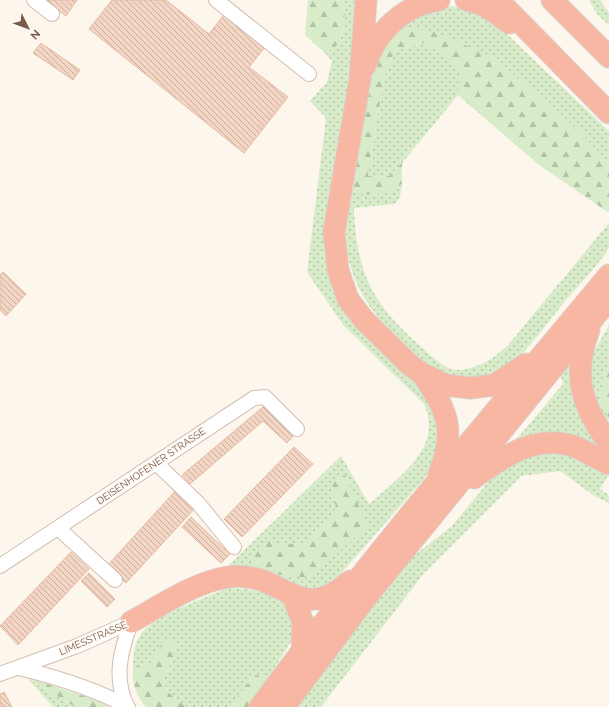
<svg xmlns="http://www.w3.org/2000/svg" width="609" height="707" font-family="Raleway,sans-serif">
<style>
.grass{fill:url(#grass-dots)}
.forest{fill:url(#forest-firs)}
.building{fill:url(#building-back-hatch);stroke:#e6bba3}
.lines{fill:none;stroke-linecap:round;stroke-linejoin:round}
.minor-casing{stroke:#d1beb0;stroke-width:16}
.highway-casing{stroke:#dad1cd;stroke-width:23}
.minor{stroke:#fff;stroke-width:14}
.highway{stroke:#f7b7a3;stroke-width:21}
.labels{text-anchor:middle;dominant-baseline:central;stroke-width:3;stroke-linejoin:round;paint-order:stroke}
.street-label{font-size:10px;fill:#7a5c4d;stroke:#fffaf3}
</style>
<defs>
<pattern id="grass-dots" width="8" height="8" patternUnits="userSpaceOnUse"><rect width="8" height="8" fill="#d8ecc9"/><path d="M2 2h.1M6 6h.1" fill="none" stroke="#b4c2a5" stroke-width="1.8" stroke-linecap="round"/></pattern>
<pattern id="forest-firs" width="22" height="20" patternUnits="userSpaceOnUse"><rect width="22" height="20" fill="#d8ecc9"/><path d="M5 1l3.5 6h-7zM16 11l3.5 6h-7z" fill="#b4c2a5"/></pattern>
<pattern id="building-back-hatch" width="6" height="6" patternUnits="userSpaceOnUse"><rect width="6" height="6" fill="#f3d5c3"/><path d="M-1 5l2 2M0 0l6 6M5-1l2 2" fill="none" stroke="#cab0a1"/></pattern>
</defs>
<rect width="100%" height="100%" fill="#fdf6ec"/>
<path class="grass" d="M 344,0 L 359,0 L 329,267 L 429,392 L 444,423 L 435,461 L 424,479 L 330,586 L 306,591 L 264,573 L 368,526 L 332,486 L 336,509 L 321,527 L 304,543 L 276,544 L 253,552 L 253,567 L 229,565 L 341,456 L 369,504 C 398,478 444,448 424,404 L 344,326 L 307,272 L 326,118 L 310,101 L 327,82 L 332,61 L 325,53 L 339,44 L 345,24 Z
M 589,0 L 600,0 L 609,13 L 609,25 L 597,14 Z
M 445,5 L 478,11 L 495,23 L 609,131 L 609,165 L 580,131 L 494,58 L 394,30 L 405,21 Z
M 424,43 L 446,55 L 460,70 L 458,95 L 402,163 L 389,176 L 368,176 L 384,79 L 395,50 Z
M 402,184 L 400,197 L 395,204 L 354,208 C 356,261 366,293 404,331 C 413,339 440,366 451,369 C 468,374 492,360 504,349 C 516,338 526,322 537,310 C 561,281 585,252 609,223 C 609,231 609,240 609,247 C 608,254 572,293 565,301 C 546,324 522,361 495,375 C 482,381 458,380 445,375 C 439,373 433,367 427,363 C 396,340 362,306 351,268 C 343,242 346,216 350,190 C 372,198 382,196 402,184 Z
M 609,325 L 609,368 L 605,371 L 598,394 L 609,420 L 609,428 L 588,381 L 592,355 Z
M 576,354 L 609,450 L 515,441 L 563,384 L 560,374 Z
M 561,451 L 609,474 L 600,489 L 609,495 L 609,503 L 593,495 L 560,471 L 521,476 L 425,572 L 321,707 L 295,707 L 367,612 L 410,559 L 452,526 L 494,475 L 513,459 Z
M 227,588 C 245,588 268,591 283,602 C 288,605 291,612 295,617 L 292,640 L 267,680 L 254,674 L 231,707 L 186,707 L 168,692 L 163,682 L 177,646 L 163,641 L 151,663 L 133,667 C 133,658 134,645 139,637 C 150,616 204,599 227,588 Z
M 26,677 L 75,707 L 53,707 Z"/>
<path class="forest" d="M 308,0 L 344,0 L 345,24 L 339,44 L 325,53 L 305,35 Z
M 407,27 L 436,32 L 494,58 L 580,131 L 609,165 L 609,213 L 539,165 L 458,95 L 459,70 L 446,55 L 424,43 L 395,50 L 384,79 L 368,176 L 389,176 L 402,163 L 402,184 C 382,196 372,198 350,190 L 368,82 L 373,66 L 394,30 Z
M 609,368 L 609,420 L 598,394 L 605,371 Z
M 345,475 L 368,526 L 310,578 L 264,573 L 253,567 L 253,552 L 268,540 L 276,544 L 304,543 L 321,527 L 336,509 L 332,486 L 336,479 Z
M 168,638 L 175,641 L 177,646 L 163,682 L 168,692 L 186,707 L 146,707 C 135,694 132,683 133,667 L 151,663 L 163,641 Z
M 254,674 L 267,680 L 248,707 L 231,707 Z
M 26,677 L 99,701 L 109,707 L 75,707 Z"/>
<path class="building" d="M 44,0 L 77,0 L 66,16 Z
M 112,0 L 166,0 L 209,34 L 226,12 L 267,45 L 249,67 L 288,97 L 244,153 L 89,29 Z
M 41,43 L 80,70 L 73,80 L 33,53 Z
M 3,272 L 26,294 L 6,316 L 0,310 L 0,275 Z
M 264,406 L 295,434 L 287,443 L 263,421 L 190,484 L 182,475 Z
M 294,447 L 313,464 L 242,537 L 224,519 Z
M 177,489 L 196,507 L 126,583 L 107,566 Z
M 191,517 L 230,554 L 221,563 L 182,527 Z
M 71,552 L 89,569 L 18,645 L 0,626 Z
M 89,573 L 115,599 L 107,607 L 81,581 Z
M 4,692 L 12,707 L 0,707 L 0,694 Z"/>
<g class="lines">
<g class="minor-casing">
<path id="minor" d="M 34,0 L 52,14
M 216,0 L 309,74
M 156,463 L 198,503 L 234,547
M 58,528 L 115,580
M 0,566 L 254,398 L 265,397 L 297,429
M 19,668 C 56,677 94,688 128,707
M 0,674 L 77,646 L 131,622
M 127,706 C 113,678 121,650 131,622"/>
</g>
<g class="highway-casing">
<path id="highway" d="M 366,0 L 360,79 L 334,232 L 338,270 L 348,299 L 364,320 L 409,364 L 421,373 L 446,385 L 470,388 L 494,385 L 526,364
M 466,0 C 482,2 496,13 509,23
M 498,0 L 609,113
M 552,0 L 609,57
M 365,66 C 377,31 402,6 439,0
M 589,330 C 572,374 581,406 609,443
M 422,374 C 448,410 456,431 439,474
M 474,478 C 504,456 537,433 576,447 C 587,452 598,459 609,464
M 293,597 L 303,622 L 302,650
M 131,622 C 160,606 195,582 228,577 C 239,575 250,577 261,580 C 284,588 304,608 330,595 C 337,591 344,586 350,581
M 260,707 C 370,558 491,417 609,275
M 284,707 L 368,595 L 609,299"/>
</g>
<use href="#minor" class="minor"/>
<use href="#highway" class="highway"/>
</g>
<g class="labels">
<g class="street-label">
<text transform="translate(151 466) rotate(-34)">DEISENHOFENER STRASSE</text>
<text transform="translate(93 638) rotate(-23)">LIMESSTRASSE</text>
</g>
</g>
<g transform="translate(28 28) rotate(132)" stroke="#fffaf3" stroke-width="3" paint-order="stroke">
<path d="M0-3L7 15L0 10L-7 15Z" fill="#7a5c4d"/>
<text y="-6" font-size="11" font-weight="bold" text-anchor="middle" fill="#7a5c4d">N</text>
</g>
</svg>
